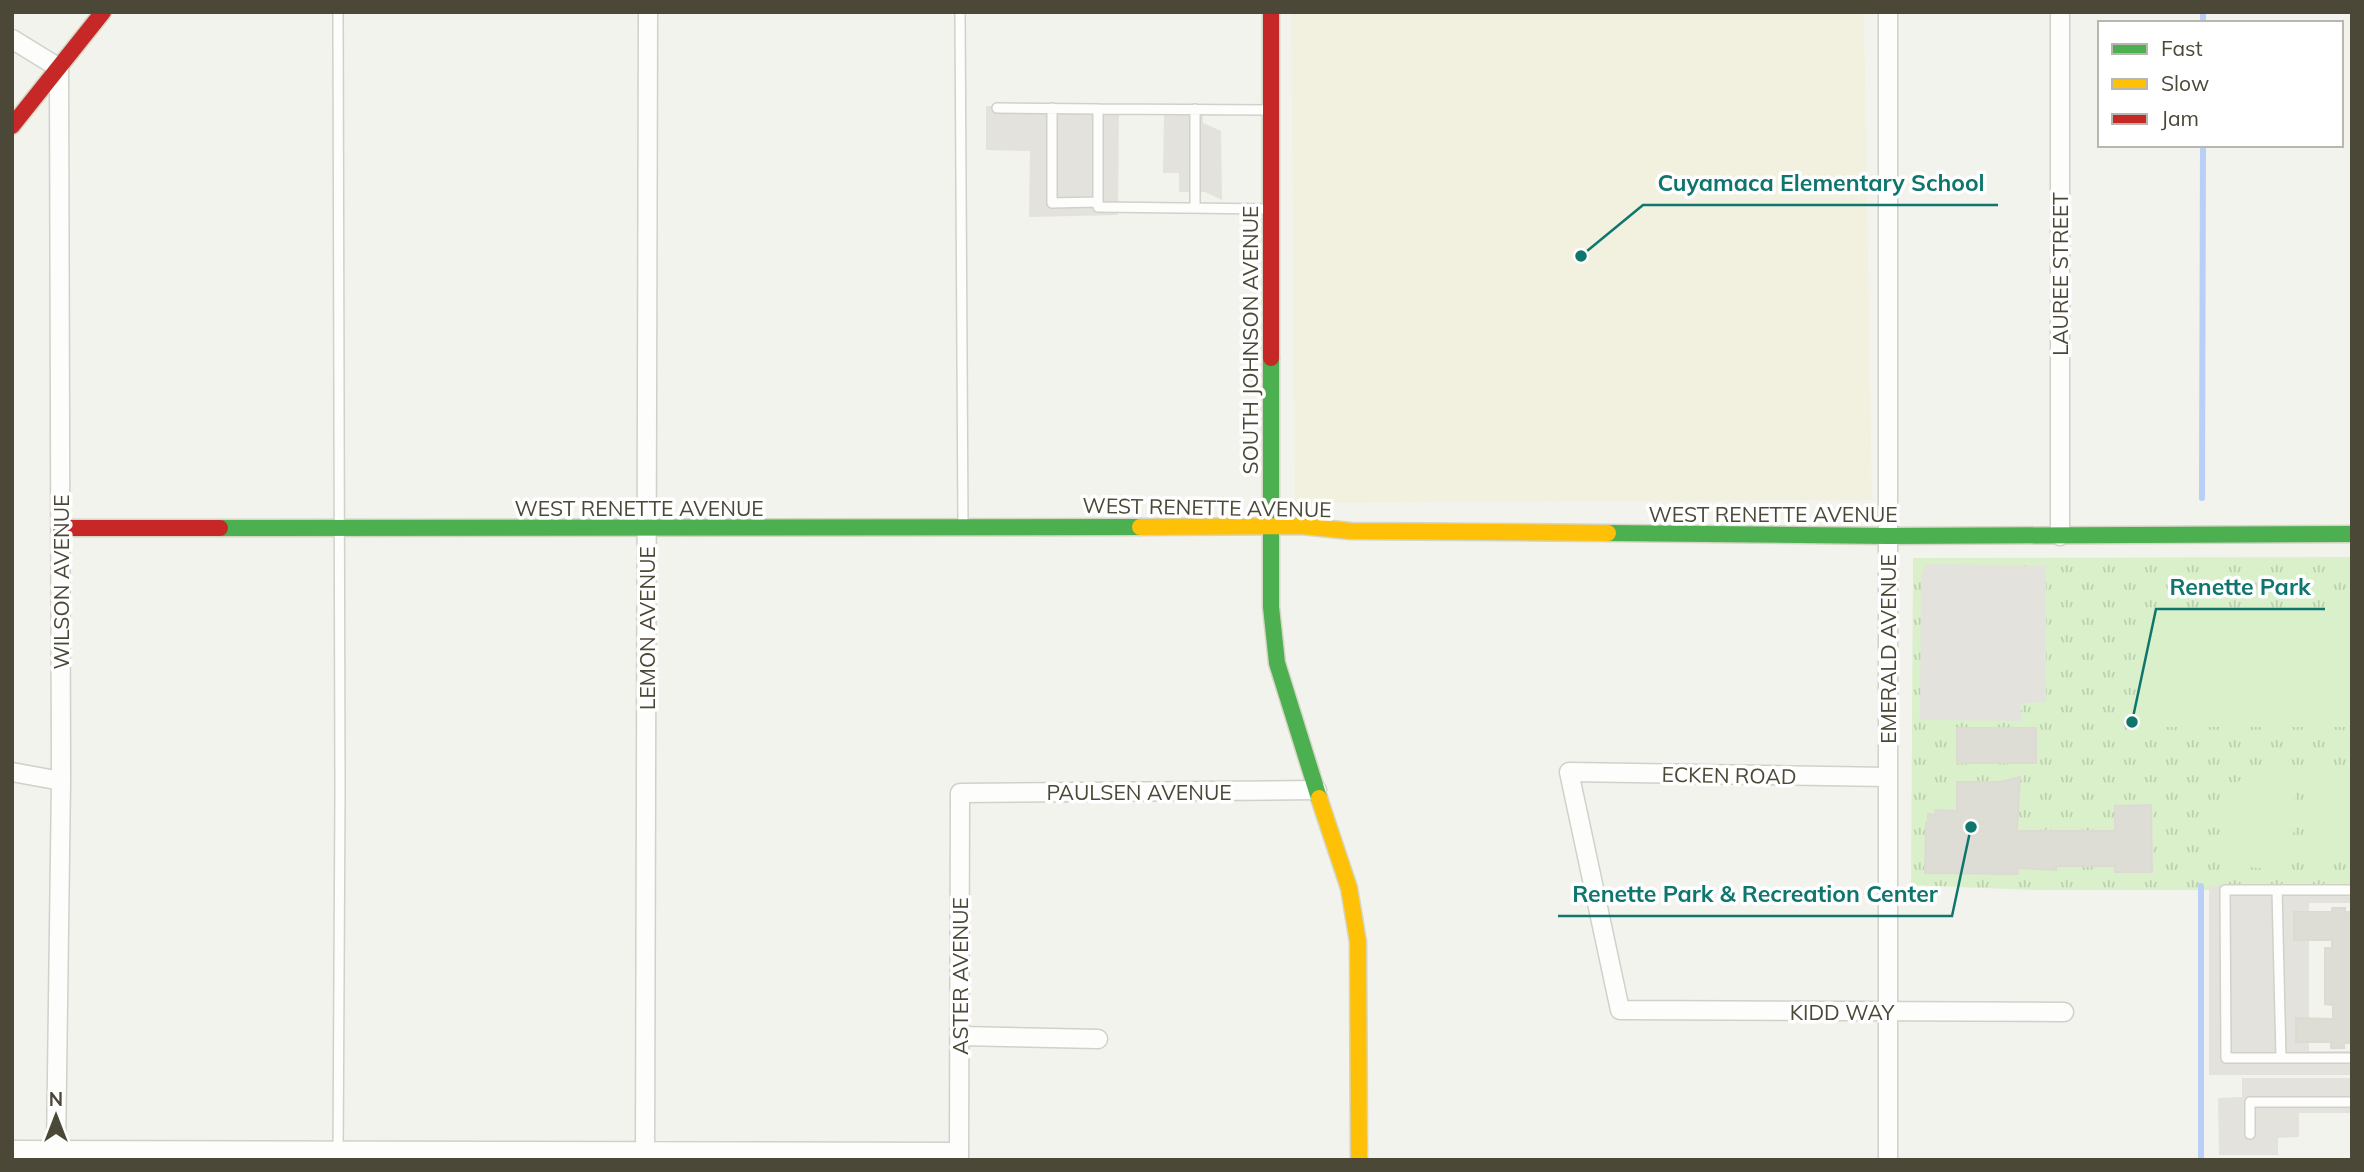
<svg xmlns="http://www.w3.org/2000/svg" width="2364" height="1172" font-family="Mulish,sans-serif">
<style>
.education{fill:#f2f1df}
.grass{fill:url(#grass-tufts)}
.pitch{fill:#d9f0cb}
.parking{fill:#e3e2dc}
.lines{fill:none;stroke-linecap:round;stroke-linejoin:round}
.stream{stroke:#bacff5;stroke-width:6}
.building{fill:#dddcd5;stroke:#dcdbd2;stroke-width:2}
.lane-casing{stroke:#d1d1ca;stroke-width:12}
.street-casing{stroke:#d1d1ca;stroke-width:21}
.fast-casing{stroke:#d5d5c5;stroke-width:19}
.slow-casing{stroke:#d5d5c5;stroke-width:19}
.jam-casing{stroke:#d5d5c5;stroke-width:19}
.lane{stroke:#fdfdfc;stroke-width:9}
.street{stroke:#fdfdfc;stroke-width:18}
.fast{stroke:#4caf50;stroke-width:16}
.slow{stroke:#ffc107;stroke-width:16}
.jam{stroke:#c62828;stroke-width:16}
.labels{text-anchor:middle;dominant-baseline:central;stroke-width:7;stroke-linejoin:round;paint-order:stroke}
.street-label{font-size:21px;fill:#4c4837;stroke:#fff}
.leader{fill:none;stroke:#0f766e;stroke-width:2.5}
.callout-dot{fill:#0f766e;stroke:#fff;stroke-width:2.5}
.callout-label{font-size:23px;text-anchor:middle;font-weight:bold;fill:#0f766e;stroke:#fff;stroke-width:7;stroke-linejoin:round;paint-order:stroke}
</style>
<defs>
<pattern id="grass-tufts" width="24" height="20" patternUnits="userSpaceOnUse" patternTransform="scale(1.75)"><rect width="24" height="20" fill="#d9f0cb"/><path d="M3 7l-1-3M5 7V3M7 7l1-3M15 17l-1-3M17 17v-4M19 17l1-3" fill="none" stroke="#bccfaf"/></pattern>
</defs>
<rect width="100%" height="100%" fill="#f3f3ed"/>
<path class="education" d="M 1291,12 L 1864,12 L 1872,500 L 1295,503 Z"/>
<path class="grass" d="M 2352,557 L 2352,890 L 2031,890 L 1911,885 L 1913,558 Z"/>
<path class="pitch" d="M 2352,613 L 2352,727 L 2144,727 L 2143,615 Z
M 2309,772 L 2352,772 L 2352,856 L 2309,856 Z
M 2286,775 C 2303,801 2293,836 2287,864 C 2277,866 2267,868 2257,868 C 2246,867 2243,864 2229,866 L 2221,857 L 2219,848 L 2225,839 L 2223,814 L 2231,786 L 2247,776 Z"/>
<path class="parking" d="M 1119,105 L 1118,215 L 1029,217 L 1030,151 L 986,150 L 986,106 Z
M 1164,114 L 1203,115 L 1203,123 L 1221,131 L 1222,200 L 1205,192 L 1179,192 L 1179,173 L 1163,173 Z
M 1927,564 L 2046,566 L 2046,702 L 2021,703 L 2021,721 L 1920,720 L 1921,575 Z
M 2209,886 L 2352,886 L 2352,903 L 2309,903 L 2309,1051 L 2352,1051 L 2352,1075 L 2209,1075 Z
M 2242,1078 L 2352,1078 L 2352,1113 L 2299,1113 L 2299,1137 L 2278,1138 L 2278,1155 L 2219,1155 L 2218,1098 L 2242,1097 Z"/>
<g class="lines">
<path class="stream" d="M 2203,23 L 2203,12
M 2202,498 L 2203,145
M 2201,886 L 2201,1160"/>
</g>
<path class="building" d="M 1957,728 L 2036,728 L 2036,763 L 1957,763 Z
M 2020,777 L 2017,831 L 2115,831 L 2115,806 L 2151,805 L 2152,872 L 2115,872 L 2115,866 L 2056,866 L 2056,870 L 2018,868 L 2018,874 L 1925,873 L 1926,823 L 1928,821 L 1928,814 L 1935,815 L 1936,810 L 1957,811 L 1957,782 L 2000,782 Z
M 2332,908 L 2345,908 L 2345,912 L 2352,912 L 2352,1043 L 2344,1043 L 2344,1048 L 2331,1048 L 2331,1042 L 2296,1042 L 2296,1018 L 2333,1019 L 2333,1005 L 2325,1004 L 2325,948 L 2332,948 L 2332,940 L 2294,940 L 2294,912 L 2332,912 Z"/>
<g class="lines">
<g class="lane-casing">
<path id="lane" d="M 338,12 L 340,792 L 338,1160
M 960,12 L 963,526
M 997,108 L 1098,109
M 1052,108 L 1052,203 L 1098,202
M 1195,109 L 1195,208
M 1269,209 L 1098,207 L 1098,109 L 1269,110
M 2277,890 L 2281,1058
M 2352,890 L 2225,890 L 2226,1058 L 2352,1058
M 2250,1134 L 2250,1102 L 2352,1102"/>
</g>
<g class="street-casing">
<path id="street" d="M 2060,12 L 2060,536
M 12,39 L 59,68 L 61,781 L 56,1151
M 12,772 L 61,781
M 1888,777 L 1569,772 L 1620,1010 L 2064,1012
M 960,1036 L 1098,1039
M 12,1150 L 959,1152
M 645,1160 L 648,12
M 959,1160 L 960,793 L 1317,790
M 1888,1160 L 1888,12"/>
</g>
<g class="fast-casing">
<path id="fast" d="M 1271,358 L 1271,607 L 1277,663 L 1319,798
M 220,528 L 1140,527
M 1608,533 L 1888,536 L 2352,534"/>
</g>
<g class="slow-casing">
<path id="slow" d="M 1140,527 L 1302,526 L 1350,531 L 1608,533
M 1319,798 L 1349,888 L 1358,942 L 1359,1160"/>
</g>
<g class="jam-casing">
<path id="jam" d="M 1271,12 L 1271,358
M 12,126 L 103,12
M 61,528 L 220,528"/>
</g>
<use href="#lane" class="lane"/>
<use href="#street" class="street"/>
<use href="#fast" class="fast"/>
<use href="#slow" class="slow"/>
<use href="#jam" class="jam"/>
</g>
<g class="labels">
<g class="street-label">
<text transform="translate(2060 274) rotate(-90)">LAUREE STREET</text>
<text transform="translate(1250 340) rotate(-90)">SOUTH JOHNSON AVENUE</text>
<text transform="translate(1207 507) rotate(1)">WEST RENETTE AVENUE</text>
<text x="639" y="508">WEST RENETTE AVENUE</text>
<text x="1773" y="514">WEST RENETTE AVENUE</text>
<text transform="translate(61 582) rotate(-90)">WILSON AVENUE</text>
<text transform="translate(647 628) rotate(-90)">LEMON AVENUE</text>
<text transform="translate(1888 649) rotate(-90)">EMERALD AVENUE</text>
<text transform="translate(1729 775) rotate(1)">ECKEN ROAD</text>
<text x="1139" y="792">PAULSEN AVENUE</text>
<text transform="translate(960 976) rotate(-90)">ASTER AVENUE</text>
<text x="1842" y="1012">KIDD WAY</text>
</g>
</g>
<path class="leader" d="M1581 256L1643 205H1998M2132 722L2156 609H2325M1971 827L1952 916H1558"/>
<g class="callout-dot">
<circle cx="1581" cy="256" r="7"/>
<circle cx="2132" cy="722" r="7"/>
<circle cx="1971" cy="827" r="7"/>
</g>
<g class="callout-label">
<text x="1821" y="191">Cuyamaca Elementary School</text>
<text x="2240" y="595">Renette Park</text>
<text x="1755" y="902">Renette Park &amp; Recreation Center</text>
</g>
<rect width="2364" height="1172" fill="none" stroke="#4c4837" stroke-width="28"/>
<rect x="2098" y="21" width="245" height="126" fill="#ffffff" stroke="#b7b6af" stroke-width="2"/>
<rect x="2112" y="44" width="35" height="10" fill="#4caf50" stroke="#b7b6af" stroke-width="2"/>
<text x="2161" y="56" font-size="21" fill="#4c4837">Fast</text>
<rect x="2112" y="79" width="35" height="10" fill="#ffc107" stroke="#b7b6af" stroke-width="2"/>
<text x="2161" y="91" font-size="21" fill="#4c4837">Slow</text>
<rect x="2112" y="114" width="35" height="10" fill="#c62828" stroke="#b7b6af" stroke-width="2"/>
<text x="2161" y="126" font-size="21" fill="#4c4837">Jam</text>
<g transform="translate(56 1116)" stroke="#ffffff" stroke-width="5" paint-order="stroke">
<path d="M0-5L12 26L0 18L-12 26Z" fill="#4c4837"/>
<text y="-10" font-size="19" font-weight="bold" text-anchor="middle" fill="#4c4837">N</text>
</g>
</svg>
